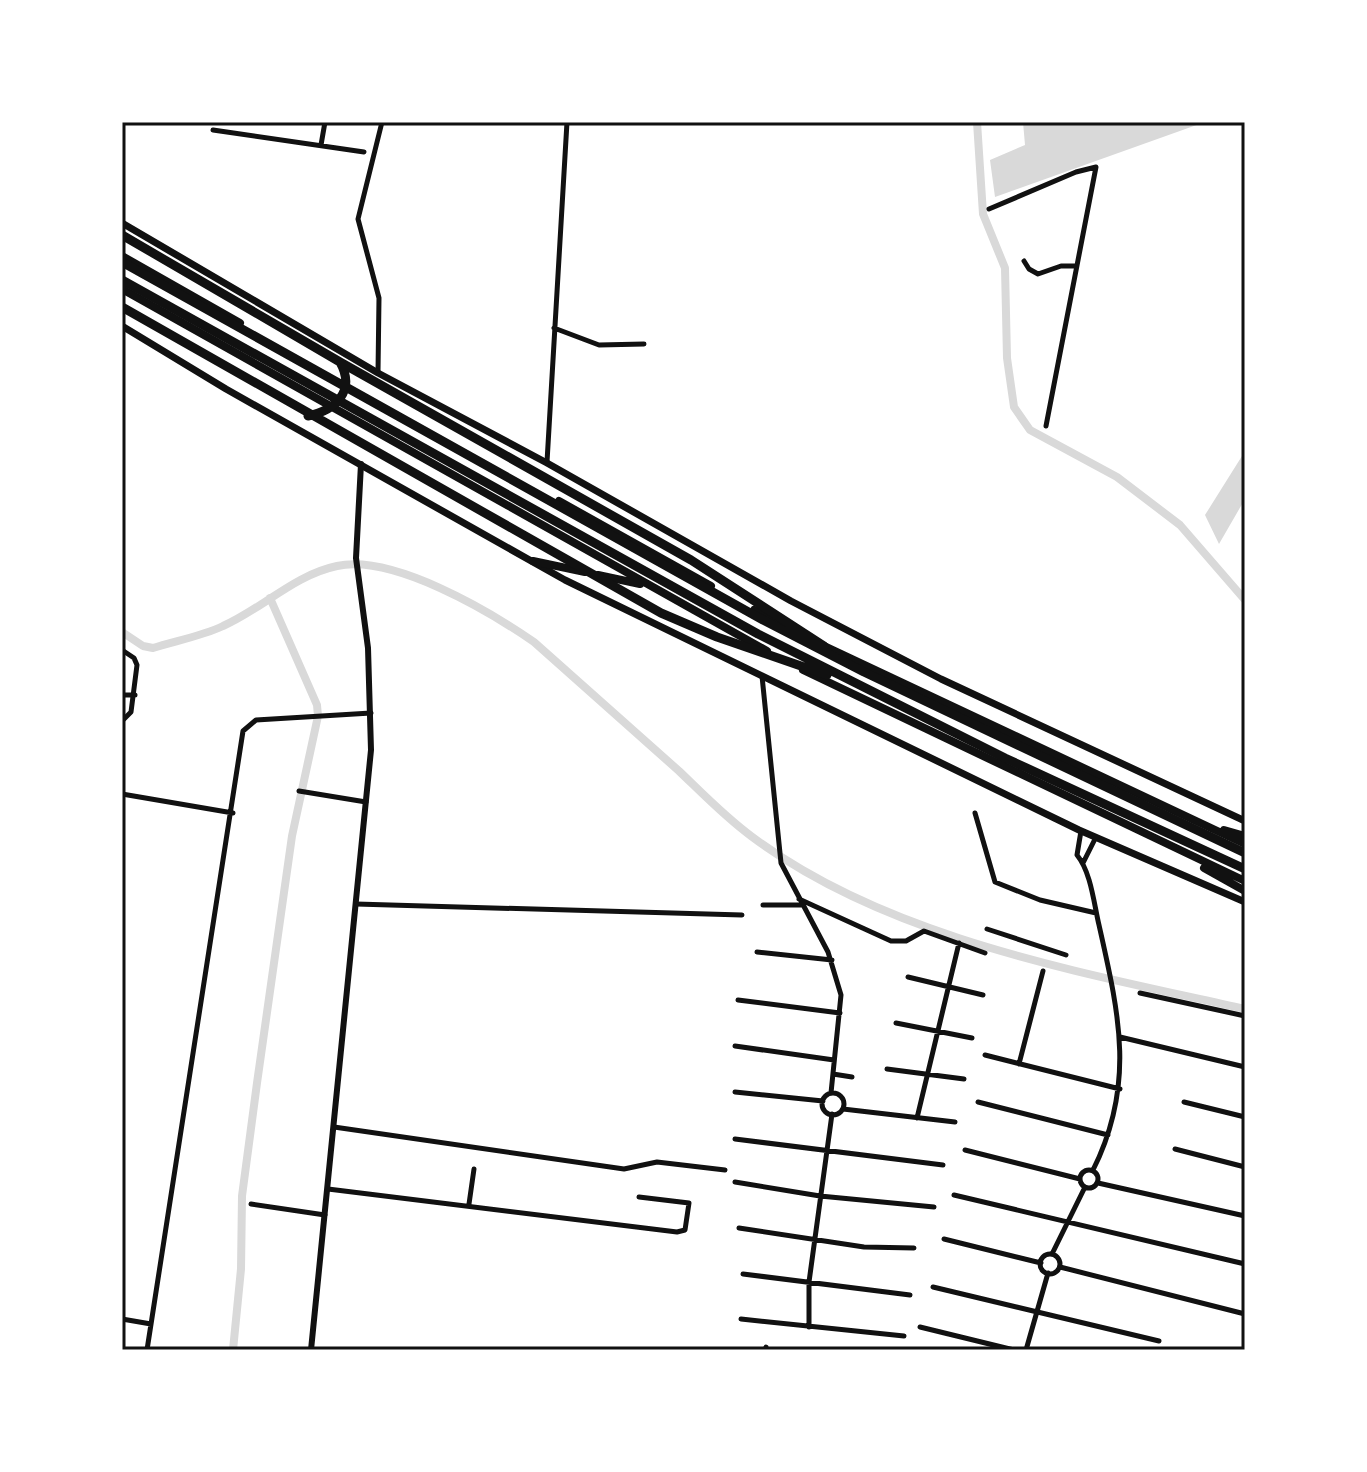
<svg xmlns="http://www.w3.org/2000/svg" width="1367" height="1472" font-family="'Titillium Web',sans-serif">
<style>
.water{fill:#d9d9d9}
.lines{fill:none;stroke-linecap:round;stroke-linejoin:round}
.canal{stroke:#d9d9d9;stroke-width:8}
.minor{stroke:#111;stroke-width:5}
.tertiary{stroke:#111;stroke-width:6}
.secondary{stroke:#111;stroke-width:7}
.trunk{stroke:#111;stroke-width:8}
.motorway{stroke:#111;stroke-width:9}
.neatline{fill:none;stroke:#111;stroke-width:3}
</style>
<rect width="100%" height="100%" fill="#fff"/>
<path class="water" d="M 1023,122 L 1205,122 L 995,197 L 990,160 L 1025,145 Z
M 1242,456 L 1245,458 L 1245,499 L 1219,544 L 1205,515 Z"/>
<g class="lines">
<path class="canal" d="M 977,122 L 983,214 L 1005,268 L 1007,358 L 1014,407 L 1030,430 L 1117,477 L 1180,525 L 1245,600
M 122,632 L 143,646 L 153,648 C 175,641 202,636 223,626 C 262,609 294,575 337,566 C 393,554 489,611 534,642 C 582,685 630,728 679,771 C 702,793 725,817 751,836 C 888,939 1081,972 1245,1009
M 233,1350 L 241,1269 L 242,1196 L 257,1083 L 292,836 L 318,716 L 317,705 L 270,598"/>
<path class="minor" d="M 213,130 L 364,152
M 321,145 L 325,122
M 989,209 L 1076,172 L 1096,167 L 1046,426
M 1024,261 L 1029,269 L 1038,274 L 1061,266 L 1075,266
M 554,328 L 599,345 L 644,344
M 378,372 L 379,298 L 358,219 L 382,122
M 547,462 L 567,122
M 122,650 L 134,658 L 137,665 L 131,712 L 122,721
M 762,676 L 781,863 L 828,952 L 841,995 L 831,1093
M 122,695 L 135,695
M 299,791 L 366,802
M 122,794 L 233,813
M 975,813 L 995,882 L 1040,900 L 1096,913
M 1081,831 L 1077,855 C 1091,872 1094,904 1099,925 C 1119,1014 1136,1084 1093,1170
M 1083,863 L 1096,837
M 799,899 L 891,941 L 906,941 L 924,931 L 985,953
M 356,904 L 742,915
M 763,905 L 802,905
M 987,929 L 1066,955
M 757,952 L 832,960
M 908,977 L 983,995
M 1140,993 L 1245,1016
M 738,1000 L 840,1013
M 896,1023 L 972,1038
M 1120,1037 L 1245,1067
M 735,1046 L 834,1060
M 985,1055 L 1120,1089
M 1019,1064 L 1043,971
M 887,1069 L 964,1079
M 833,1074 L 852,1077
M 735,1092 L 823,1101
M822 1104a11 11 0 1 1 22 0a11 11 0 1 1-22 0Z
M 978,1102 L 1108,1135
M 1184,1102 L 1245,1117
M 843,1109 L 955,1122
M 917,1118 L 959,943
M 334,1127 L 624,1169 L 657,1162 L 725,1170
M 735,1139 L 943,1165
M 1175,1149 L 1245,1167
M 965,1150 L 1080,1179
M1080 1179a9 9 0 1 1 18 0a9 9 0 1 1-18 0Z
M 735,1182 L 820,1196 L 934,1207
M 1098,1183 L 1245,1216
M 328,1189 L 677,1232 L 685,1230 L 689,1203 L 639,1197
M 954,1195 L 1245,1264
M 251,1204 L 325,1215
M 469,1204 L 474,1169
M 739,1228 L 864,1247 L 914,1248
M 944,1239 L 1041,1263
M 1052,1254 L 1085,1187
M1040 1264a10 10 0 1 1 20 0a10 10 0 1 1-20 0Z
M 1060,1267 L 1245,1314
M 743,1274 L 910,1295
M 933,1287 L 1159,1341
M 122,1319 L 151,1324
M 741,1319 L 904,1336
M 809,1327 L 809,1282 L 832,1114
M 920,1327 L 1014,1350
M 147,1350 L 243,731 L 256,720 L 371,713
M 765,1350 L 766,1347
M 1026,1350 L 1048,1273"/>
<path class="tertiary" d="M 311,1350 L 371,750 L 368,648 L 356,558 L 361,464"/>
<path class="secondary" d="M 122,223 L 378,373 L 547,463 L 791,601 L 941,679 L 1245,821
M 122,326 L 226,389 L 565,580 L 1079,830 L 1245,902"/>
<path class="trunk" d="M 122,256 L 240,323
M 122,289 L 767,651
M 559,501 L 711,586
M 533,561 L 585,572
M 598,575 L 640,584
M 754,610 L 792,630
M 818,643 L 1245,844
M 803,670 L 1245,881
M 1224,830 L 1245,836
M 1204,868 L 1245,891"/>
<path class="motorway" d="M 122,235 L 340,362 C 356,391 336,410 308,416
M 122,262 L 763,620 L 864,672 L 1245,853
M 122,280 L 758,634 L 1005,758 L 1245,869
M 122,307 L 661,613 L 717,637 L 827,675
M 340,362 L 691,560 L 824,646"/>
</g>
<rect width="1367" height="1472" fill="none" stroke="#ffffff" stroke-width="248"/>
<rect x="124" y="124" width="1119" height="1224" class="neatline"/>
</svg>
